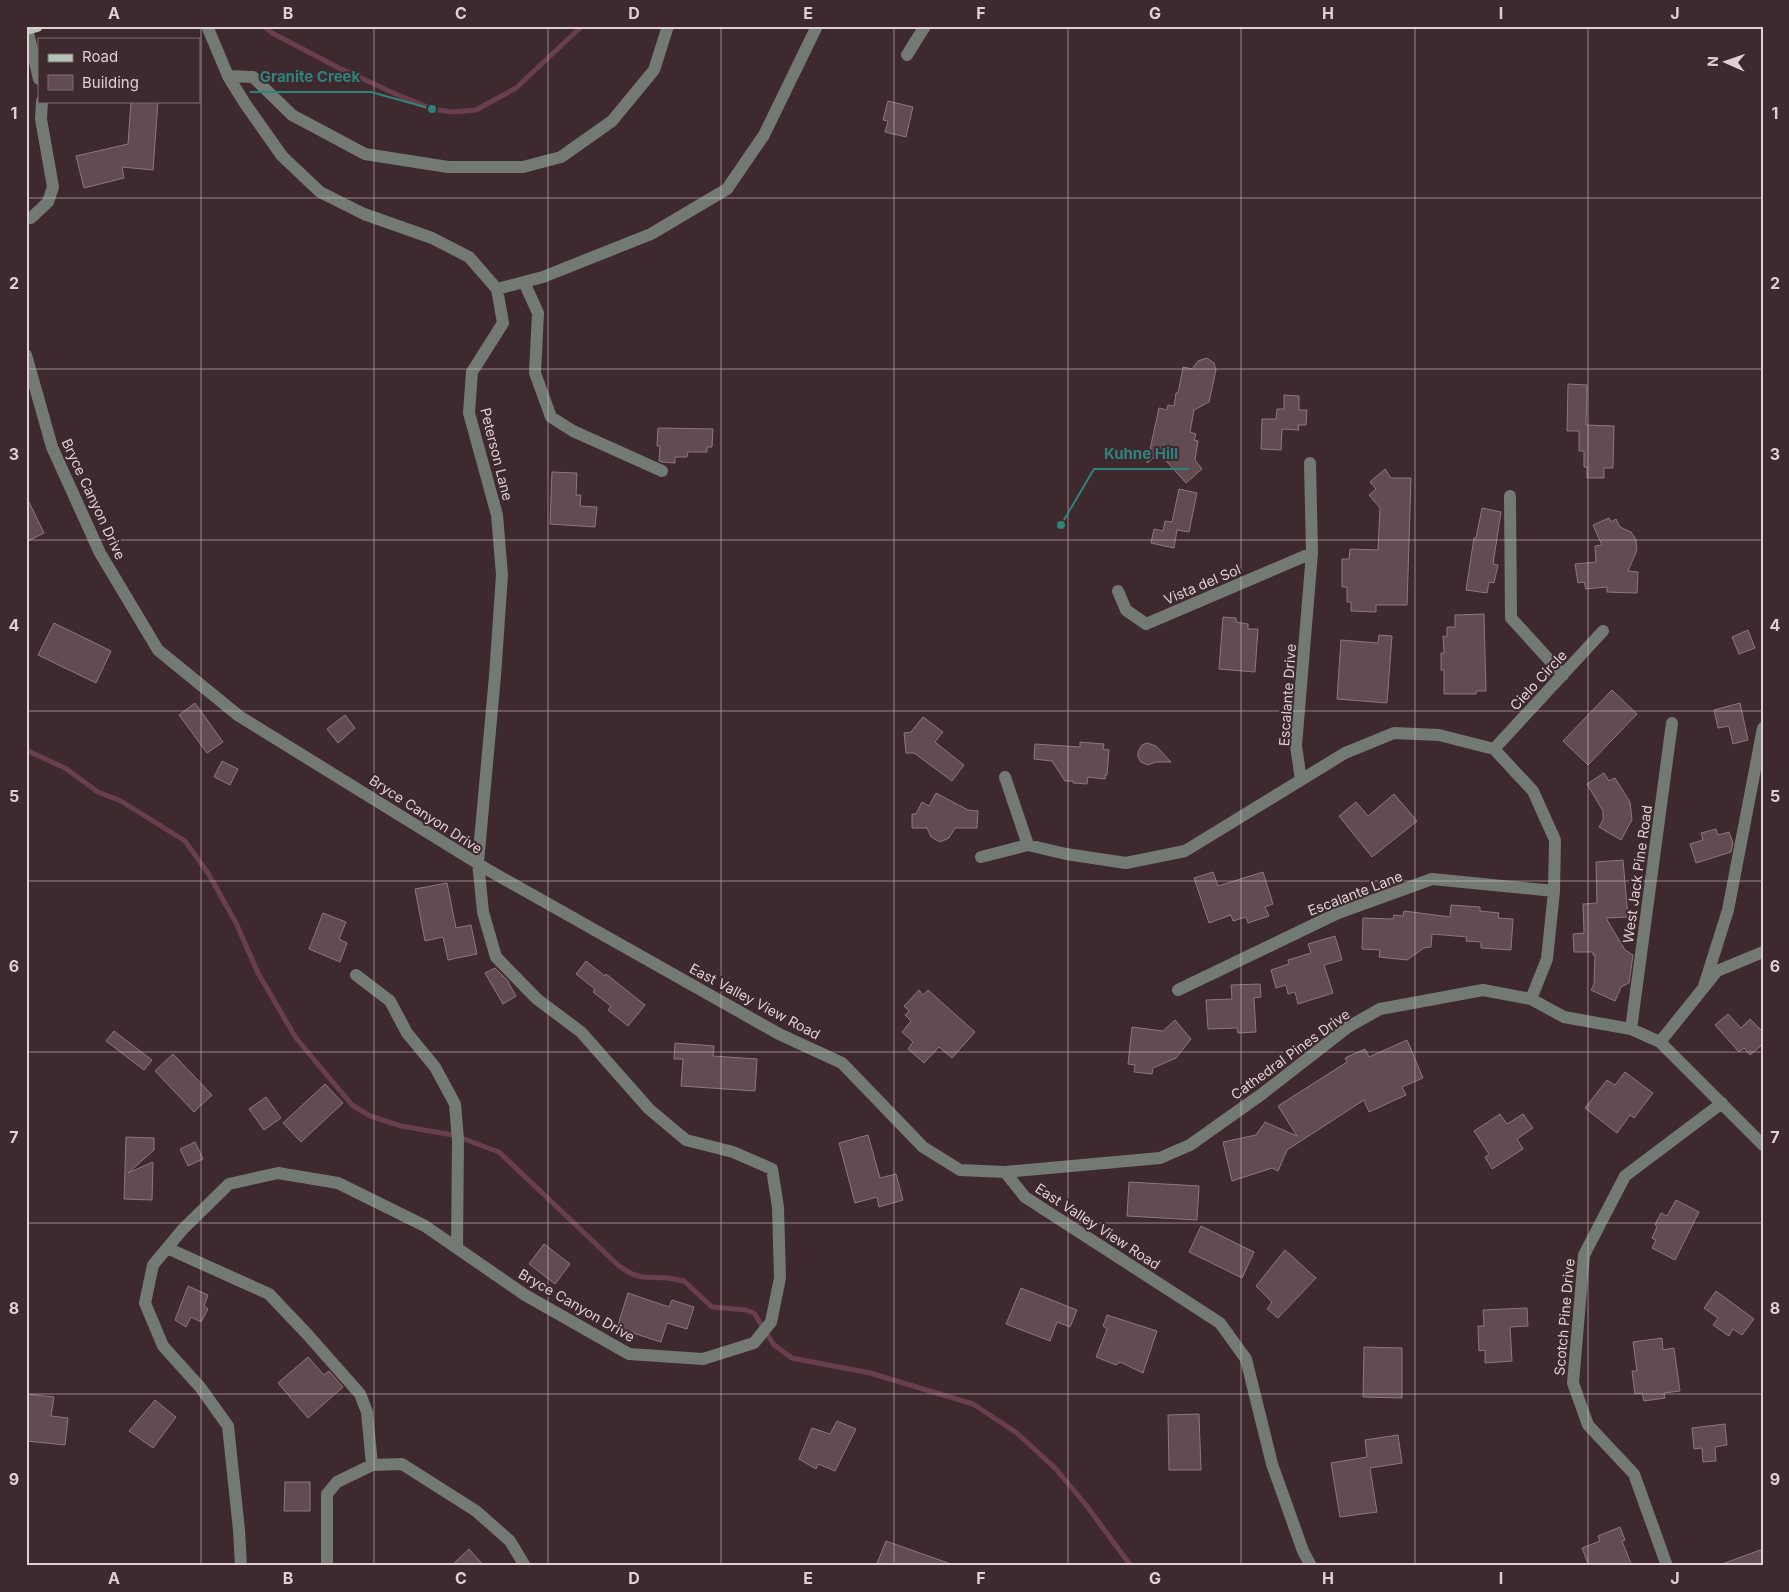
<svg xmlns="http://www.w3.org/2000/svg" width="1789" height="1592" font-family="Inter,sans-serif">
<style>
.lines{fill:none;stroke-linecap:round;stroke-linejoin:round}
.stream{stroke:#693f4f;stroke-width:5}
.building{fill:#634c51;stroke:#8f767b}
.minor{stroke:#727a73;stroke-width:12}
.major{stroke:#b3c4b5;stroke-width:12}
.grid{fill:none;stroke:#ded0d3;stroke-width:1;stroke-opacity:0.55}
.labels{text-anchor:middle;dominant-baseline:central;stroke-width:4;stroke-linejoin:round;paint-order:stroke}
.street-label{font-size:14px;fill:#ded0d3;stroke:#3e292e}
.leader{fill:none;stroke:#2e847d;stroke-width:2}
.callout-dot{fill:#2e847d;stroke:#3e292e;stroke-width:2}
.callout-label{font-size:15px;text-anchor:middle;font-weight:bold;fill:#2e847d;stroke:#3e292e;stroke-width:4;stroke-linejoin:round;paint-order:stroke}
.neatline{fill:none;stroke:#ded0d3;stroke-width:2}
.grid-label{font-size:16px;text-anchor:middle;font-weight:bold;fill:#ded0d3}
</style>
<rect width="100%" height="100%" fill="#3e292e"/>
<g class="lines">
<path class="stream" d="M 264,26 L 272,33 L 339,68 L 398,95 L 432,109 L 453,112 L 476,110 L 516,88 L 582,26
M 26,750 L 65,768 L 98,792 L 121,801 L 185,841 L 208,873 L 236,923 L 258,973 L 296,1038 L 352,1105 L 370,1116 L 401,1126 L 453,1135 L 499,1152 L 619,1266 L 632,1274 L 642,1277 L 668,1278 L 684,1281 L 712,1307 L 746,1310 L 754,1313 L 774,1345 L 792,1358 L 870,1373 L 973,1404 L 1017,1433 L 1055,1468 L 1086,1505 L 1131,1566"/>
</g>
<path class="building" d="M 131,101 L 158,101 L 153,170 L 122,167 L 124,178 L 84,188 L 76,156 L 128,144 Z
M 888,101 L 913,107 L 906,137 L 885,132 L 888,121 L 883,120 Z
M 1207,358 L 1214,363 L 1216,370 L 1209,402 L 1194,410 L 1190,432 L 1196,434 L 1194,440 L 1198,441 L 1195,460 L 1202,469 L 1186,483 L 1159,453 L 1147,463 L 1159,408 L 1167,410 L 1168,405 L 1174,406 L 1176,393 L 1178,393 L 1183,367 L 1192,369 L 1198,361 Z
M 1568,384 L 1587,385 L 1586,425 L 1614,426 L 1613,468 L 1604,468 L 1604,478 L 1587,478 L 1587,467 L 1584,467 L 1584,451 L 1579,451 L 1579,431 L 1567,431 Z
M 1284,395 L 1299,396 L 1299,410 L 1307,410 L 1306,425 L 1298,425 L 1299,430 L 1282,429 L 1281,450 L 1261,449 L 1262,419 L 1276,419 L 1277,409 L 1284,409 Z
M 658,428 L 713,429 L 712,447 L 707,447 L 707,452 L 688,452 L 687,457 L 675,457 L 675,463 L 662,462 L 659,461 L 660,446 L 657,446 Z
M 1385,469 L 1391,478 L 1411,478 L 1407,605 L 1376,605 L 1376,612 L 1351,611 L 1351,602 L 1347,602 L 1347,587 L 1342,587 L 1342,559 L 1349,559 L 1350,549 L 1378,550 L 1380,508 L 1369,495 L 1376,489 L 1370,482 Z
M 552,472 L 577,473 L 576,495 L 581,495 L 580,506 L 597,507 L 595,527 L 550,524 Z
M 1179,489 L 1197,493 L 1189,532 L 1177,530 L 1174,548 L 1151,543 L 1154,529 L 1163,531 L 1165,521 L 1172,522 Z
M 26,496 L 44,533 L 26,542 Z
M 1482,508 L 1501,512 L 1493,564 L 1498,565 L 1494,583 L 1489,582 L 1487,593 L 1466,590 L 1474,538 L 1476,538 Z
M 1609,518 L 1611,522 L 1616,519 L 1620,527 L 1631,532 L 1636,540 L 1637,550 L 1628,571 L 1638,572 L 1637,593 L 1607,592 L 1607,587 L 1586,589 L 1584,582 L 1578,583 L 1575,564 L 1596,562 L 1595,546 L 1602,545 L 1593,525 Z
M 1484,614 L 1486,691 L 1477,691 L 1476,694 L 1444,694 L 1444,670 L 1441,670 L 1441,653 L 1444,653 L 1443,636 L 1447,637 L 1447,627 L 1455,627 L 1455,615 Z
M 1223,617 L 1236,618 L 1236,622 L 1248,624 L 1248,629 L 1258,629 L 1255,672 L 1219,669 Z
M 54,623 L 111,651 L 96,683 L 38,655 Z
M 1748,630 L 1755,648 L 1739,654 L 1732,637 Z
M 1379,635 L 1392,636 L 1387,703 L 1337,699 L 1341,640 L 1378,643 Z
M 1612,690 L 1637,714 L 1588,765 L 1563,741 Z
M 195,703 L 223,742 L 207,753 L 179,715 Z
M 1740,703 L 1748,740 L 1733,744 L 1729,726 L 1718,728 L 1714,710 Z
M 345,715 L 355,728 L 338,743 L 327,729 Z
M 923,717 L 943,732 L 935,742 L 964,765 L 952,781 L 914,753 L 906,753 L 904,733 L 911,732 Z
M 1080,742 L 1104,744 L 1103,749 L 1109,750 L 1107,775 L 1105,775 L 1105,779 L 1088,777 L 1087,784 L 1073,783 L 1073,781 L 1065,781 L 1052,761 L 1034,759 L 1035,744 L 1080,747 Z
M 1147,743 L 1156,746 L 1171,762 L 1156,762 L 1148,765 L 1141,762 L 1138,757 L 1138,752 L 1142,745 Z
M 222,761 L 238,769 L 230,785 L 214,777 Z
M 1604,773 L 1609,781 L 1615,778 L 1630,802 L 1632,820 L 1621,840 L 1599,827 L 1603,820 L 1603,811 L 1587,784 Z
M 936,793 L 968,810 L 978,811 L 977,828 L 955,828 L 949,838 L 940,842 L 931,837 L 927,828 L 912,828 L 912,814 L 916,814 L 922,802 L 929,806 Z
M 1394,794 L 1417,821 L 1372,857 L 1339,816 L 1356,802 L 1368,816 Z
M 1716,829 L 1718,835 L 1729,832 L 1733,843 L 1731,852 L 1696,863 L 1690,844 L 1703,840 L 1701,833 Z
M 1623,860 L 1628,917 L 1606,918 L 1625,950 L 1633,955 L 1629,983 L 1621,987 L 1615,1001 L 1591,990 L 1594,984 L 1595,955 L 1593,955 L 1593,952 L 1574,952 L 1573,934 L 1584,933 L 1583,904 L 1597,903 L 1596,862 Z
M 1213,872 L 1218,886 L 1263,872 L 1273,904 L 1265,907 L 1269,916 L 1248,923 L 1246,917 L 1233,921 L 1231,915 L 1209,923 L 1194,878 Z
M 447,883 L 456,928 L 471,925 L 477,954 L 448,960 L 443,937 L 425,941 L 415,889 Z
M 1451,905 L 1480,907 L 1480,911 L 1499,913 L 1498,918 L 1513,919 L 1511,950 L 1481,948 L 1481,942 L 1466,941 L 1467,937 L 1432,934 L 1431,947 L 1424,948 L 1407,960 L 1379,957 L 1380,950 L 1362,949 L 1363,918 L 1393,919 L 1394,915 L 1403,916 L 1404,911 L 1450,917 Z
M 323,913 L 346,922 L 339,939 L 347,943 L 340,962 L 309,949 Z
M 1335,936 L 1342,960 L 1324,965 L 1333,993 L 1298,1004 L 1295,992 L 1288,994 L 1286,985 L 1276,988 L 1271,970 L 1289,964 L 1288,960 L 1311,953 L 1308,944 Z
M 586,961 L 605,976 L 606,974 L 645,1005 L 628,1026 L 608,1010 L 611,1006 L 593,992 L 595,989 L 576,974 Z
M 495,968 L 507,980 L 516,996 L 503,1004 L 485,973 Z
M 1260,984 L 1261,997 L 1254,998 L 1256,1032 L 1238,1033 L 1237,1028 L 1208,1029 L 1206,1000 L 1232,999 L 1231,985 Z
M 919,990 L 923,995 L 928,990 L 975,1032 L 952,1058 L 939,1047 L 924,1063 L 908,1049 L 913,1042 L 902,1032 L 911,1021 L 905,1015 L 909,1011 L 904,1006 Z
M 1728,1014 L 1741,1028 L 1750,1019 L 1763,1032 L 1763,1044 L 1750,1055 L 1744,1048 L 1739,1052 L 1715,1025 Z
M 1175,1020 L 1191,1039 L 1176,1058 L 1153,1068 L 1152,1074 L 1134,1072 L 1135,1065 L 1128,1064 L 1132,1027 L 1163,1031 Z
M 114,1031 L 152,1060 L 144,1070 L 106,1041 Z
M 1407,1040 L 1423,1078 L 1402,1087 L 1406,1095 L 1369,1112 L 1364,1100 L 1287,1150 L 1278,1171 L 1272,1168 L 1232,1181 L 1223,1142 L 1256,1135 L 1265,1122 L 1297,1136 L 1278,1106 L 1347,1062 L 1345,1058 L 1365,1049 L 1369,1057 Z
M 675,1043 L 714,1046 L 713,1056 L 757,1059 L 755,1091 L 681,1086 L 683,1059 L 674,1059 Z
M 173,1054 L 212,1095 L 194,1112 L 155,1071 Z
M 1625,1072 L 1653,1093 L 1634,1118 L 1630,1115 L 1617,1133 L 1585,1108 L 1607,1080 L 1615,1085 Z
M 325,1084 L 343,1103 L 301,1142 L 283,1123 Z
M 266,1097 L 281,1118 L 264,1130 L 249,1109 Z
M 1500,1114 L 1507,1124 L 1523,1114 L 1533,1128 L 1517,1139 L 1523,1149 L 1492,1169 L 1485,1157 L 1489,1154 L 1474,1131 Z
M 868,1135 L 880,1178 L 896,1174 L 903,1200 L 879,1207 L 877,1197 L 855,1203 L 839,1143 Z
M 126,1137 L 154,1138 L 154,1150 L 128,1173 L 153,1162 L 152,1200 L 124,1199 Z
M 195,1142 L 203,1159 L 188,1166 L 180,1149 Z
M 1129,1182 L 1199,1186 L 1197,1220 L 1127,1216 Z
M 1676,1200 L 1699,1212 L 1675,1260 L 1652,1248 L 1656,1240 L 1652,1238 L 1657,1227 L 1655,1225 L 1661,1213 L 1667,1216 Z
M 1201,1226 L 1254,1252 L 1242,1278 L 1189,1252 Z
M 544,1244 L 570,1264 L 555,1284 L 529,1264 Z
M 1285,1250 L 1316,1278 L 1278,1318 L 1267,1309 L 1272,1302 L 1256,1286 Z
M 188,1286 L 208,1295 L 204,1306 L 208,1309 L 201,1322 L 191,1317 L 186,1327 L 175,1320 Z
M 1021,1288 L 1077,1310 L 1070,1327 L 1057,1322 L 1050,1341 L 1006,1324 Z
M 1716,1291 L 1754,1319 L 1742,1335 L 1733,1329 L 1729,1336 L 1713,1325 L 1718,1318 L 1704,1308 Z
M 628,1293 L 669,1307 L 672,1300 L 694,1307 L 687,1329 L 667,1323 L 661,1342 L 617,1328 Z
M 1527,1308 L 1528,1326 L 1510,1327 L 1512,1361 L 1485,1363 L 1485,1350 L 1479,1351 L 1478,1326 L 1484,1326 L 1483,1310 Z
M 1107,1315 L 1157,1331 L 1143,1373 L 1120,1362 L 1116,1365 L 1096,1357 L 1107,1329 L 1103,1326 Z
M 1662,1338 L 1663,1350 L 1674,1348 L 1680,1391 L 1664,1393 L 1665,1398 L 1644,1401 L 1642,1393 L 1635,1394 L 1632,1371 L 1637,1371 L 1633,1342 Z
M 1364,1347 L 1402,1348 L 1402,1398 L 1363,1397 Z
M 308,1357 L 324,1375 L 329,1371 L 343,1387 L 308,1418 L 278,1383 Z
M 26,1394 L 54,1397 L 51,1416 L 68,1418 L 65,1445 L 26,1441 Z
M 155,1400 L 176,1417 L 153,1448 L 129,1431 Z
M 1199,1414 L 1201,1470 L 1169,1470 L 1168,1415 Z
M 837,1421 L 856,1429 L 835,1471 L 818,1464 L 816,1469 L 799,1459 L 812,1428 L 830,1434 Z
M 1725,1424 L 1727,1445 L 1715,1447 L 1716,1461 L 1703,1462 L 1702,1448 L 1694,1449 L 1692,1428 Z
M 1398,1435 L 1402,1463 L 1370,1468 L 1377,1512 L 1340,1517 L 1331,1463 L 1367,1457 L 1365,1440 Z
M 285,1482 L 310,1482 L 310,1511 L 284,1511 Z
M 1620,1527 L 1625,1540 L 1622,1541 L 1632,1566 L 1589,1566 L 1582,1548 L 1600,1541 L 1598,1536 Z
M 886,1541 L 951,1564 L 950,1566 L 876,1566 Z
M 469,1549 L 484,1566 L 451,1566 Z
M 1763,1549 L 1763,1566 L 1722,1566 L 1722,1564 Z"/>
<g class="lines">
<path class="minor" d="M 207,26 L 228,76 L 244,102 L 282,156 L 320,192 L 364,214 L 432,238 L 469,257 L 497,289 L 503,323 L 472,372 L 469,413 L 497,515 L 502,575 L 495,676 L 478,862 L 483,912 L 496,957 L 537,999 L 581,1032 L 649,1109 L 686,1140 L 733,1152 L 772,1169 L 778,1207 L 780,1278 L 771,1322 L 754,1343 L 703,1359 L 629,1354 L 525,1295 L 425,1226 L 338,1183 L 278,1173 L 229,1184 L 183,1229 L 153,1265 L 145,1303 L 163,1346 L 200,1387 L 228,1426 L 239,1530 L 241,1566
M 27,29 L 39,79
M 907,55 L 925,26
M 228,76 L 253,77 L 292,115 L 365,154 L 448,167 L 523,167 L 561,157 L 612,121 L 654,70 L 668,26
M 26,218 L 31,218 L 48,202 L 53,187 L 41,119 L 42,101
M 524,282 L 538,313 L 535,373 L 551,417 L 573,431 L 662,471
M 497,289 L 543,277 L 651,234 L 727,189 L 764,135 L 817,26
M 26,355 L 52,447 L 100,553 L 158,650 L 239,716 L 490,871 L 779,1034 L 842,1063 L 923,1147 L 960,1170 L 1005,1172 L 1025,1197 L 1220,1323 L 1246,1359 L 1272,1464 L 1303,1551 L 1311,1566
M 1510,496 L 1511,618 L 1563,675
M 1118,591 L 1126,610 L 1146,624 L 1312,553
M 1494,749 L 1603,631
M 1005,777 L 1028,845 L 1066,854 L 1126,863 L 1185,851 L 1345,753 L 1394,733 L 1439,735 L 1494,749 L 1533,791 L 1555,840 L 1554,891 L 1547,959 L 1531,999
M 1301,780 L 1296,746 L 1312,553 L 1310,463
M 981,857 L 1028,845
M 356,975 L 390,1001 L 407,1033 L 435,1067 L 455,1104 L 458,1140 L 457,1248
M 1704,986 L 1728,910 L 1763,728
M 1178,990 L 1338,913 L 1432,879 L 1554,891
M 1631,1029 L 1672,723
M 1660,1042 L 1717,971 L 1763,952
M 1005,1172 L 1160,1158 L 1190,1145 L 1262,1094 L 1348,1027 L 1380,1009 L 1483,990 L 1531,999 L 1564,1017 L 1631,1029 L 1660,1042 L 1763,1145
M 167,1248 L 269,1294 L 307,1334 L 360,1394 L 367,1412 L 372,1465
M 327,1566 L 327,1494 L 337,1482 L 372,1465 L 402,1464 L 476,1511 L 510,1541 L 525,1566
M 1667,1566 L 1634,1474 L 1588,1425 L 1573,1383 L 1584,1255 L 1625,1176 L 1722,1103"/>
<path class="major" d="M 26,29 L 37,26"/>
</g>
<path class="grid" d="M 201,26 L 201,1566M 374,26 L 374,1566M 548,26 L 548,1566M 721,26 L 721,1566M 894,26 L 894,1566M 1068,26 L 1068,1566M 1241,26 L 1241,1566M 1415,26 L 1415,1566M 1588,26 L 1588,1566M 26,198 L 1763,198M 26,369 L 1763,369M 26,540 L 1763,540M 26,711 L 1763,711M 26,881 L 1763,881M 26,1052 L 1763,1052M 26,1223 L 1763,1223M 26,1394 L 1763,1394"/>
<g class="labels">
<g class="street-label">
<text transform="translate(497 454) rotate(76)">Peterson Lane</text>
<text transform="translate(94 499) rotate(65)">Bryce Canyon Drive</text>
<text transform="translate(1202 584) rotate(-23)">Vista del Sol</text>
<text transform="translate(1538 680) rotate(-47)">Cielo Circle</text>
<text transform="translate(1287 695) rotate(-86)">Escalante Drive</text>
<text transform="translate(426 814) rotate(33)">Bryce Canyon Drive</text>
<text transform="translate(1637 874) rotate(-82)">West Jack Pine Road</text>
<text transform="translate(1355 893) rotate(-21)">Escalante Lane</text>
<text transform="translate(755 1001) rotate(28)">East Valley View Road</text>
<text transform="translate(1290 1054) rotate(-36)">Cathedral Pines Drive</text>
<text transform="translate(1098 1226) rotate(33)">East Valley View Road</text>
<text transform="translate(577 1305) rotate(30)">Bryce Canyon Drive</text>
<text transform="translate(1564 1317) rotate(-85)">Scotch Pine Drive</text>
</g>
</g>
<path class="leader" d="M432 109L371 92H250M1061 525L1094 469H1189"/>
<g class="callout-dot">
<circle cx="432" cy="109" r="5"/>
<circle cx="1061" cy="525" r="5"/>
</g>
<g class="callout-label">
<text x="310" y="82">Granite Creek</text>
<text x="1141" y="459">Kuhne Hill</text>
</g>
<rect width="1789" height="1592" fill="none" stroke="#3e292e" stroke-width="55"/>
<rect x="38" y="38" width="162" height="65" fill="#3e292e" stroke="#7e6c70"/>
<rect x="48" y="54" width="25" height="8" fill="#b3c4b5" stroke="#7e6c70"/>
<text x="82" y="62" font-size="15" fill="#ded0d3">Road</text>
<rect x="48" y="75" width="25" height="15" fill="#634c51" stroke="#7e6c70"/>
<text x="82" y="88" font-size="15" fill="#ded0d3">Building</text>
<g transform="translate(1726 62) rotate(272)" stroke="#3e292e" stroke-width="4" paint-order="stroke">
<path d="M0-4L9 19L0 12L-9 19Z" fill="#ded0d3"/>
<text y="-8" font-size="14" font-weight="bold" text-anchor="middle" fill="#ded0d3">N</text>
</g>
<rect x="28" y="28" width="1734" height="1536" class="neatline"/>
<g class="grid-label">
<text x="114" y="19">A</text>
<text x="288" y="19">B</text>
<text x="461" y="19">C</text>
<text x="634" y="19">D</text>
<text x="808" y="19">E</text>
<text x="981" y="19">F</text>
<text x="1155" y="19">G</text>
<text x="1328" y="19">H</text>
<text x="1501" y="19">I</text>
<text x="1675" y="19">J</text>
<text x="14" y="119">1</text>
<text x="1775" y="119">1</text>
<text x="14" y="289">2</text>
<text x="1775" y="289">2</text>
<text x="14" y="460">3</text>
<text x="1775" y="460">3</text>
<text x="14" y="631">4</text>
<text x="1775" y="631">4</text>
<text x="14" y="802">5</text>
<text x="1775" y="802">5</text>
<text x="14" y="972">6</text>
<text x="1775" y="972">6</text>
<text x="14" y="1143">7</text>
<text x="1775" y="1143">7</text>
<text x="14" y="1314">8</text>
<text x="1775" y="1314">8</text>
<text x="14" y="1485">9</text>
<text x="1775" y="1485">9</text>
<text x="114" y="1584">A</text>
<text x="288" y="1584">B</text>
<text x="461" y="1584">C</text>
<text x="634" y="1584">D</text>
<text x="808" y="1584">E</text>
<text x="981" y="1584">F</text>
<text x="1155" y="1584">G</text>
<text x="1328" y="1584">H</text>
<text x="1501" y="1584">I</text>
<text x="1675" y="1584">J</text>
</g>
</svg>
